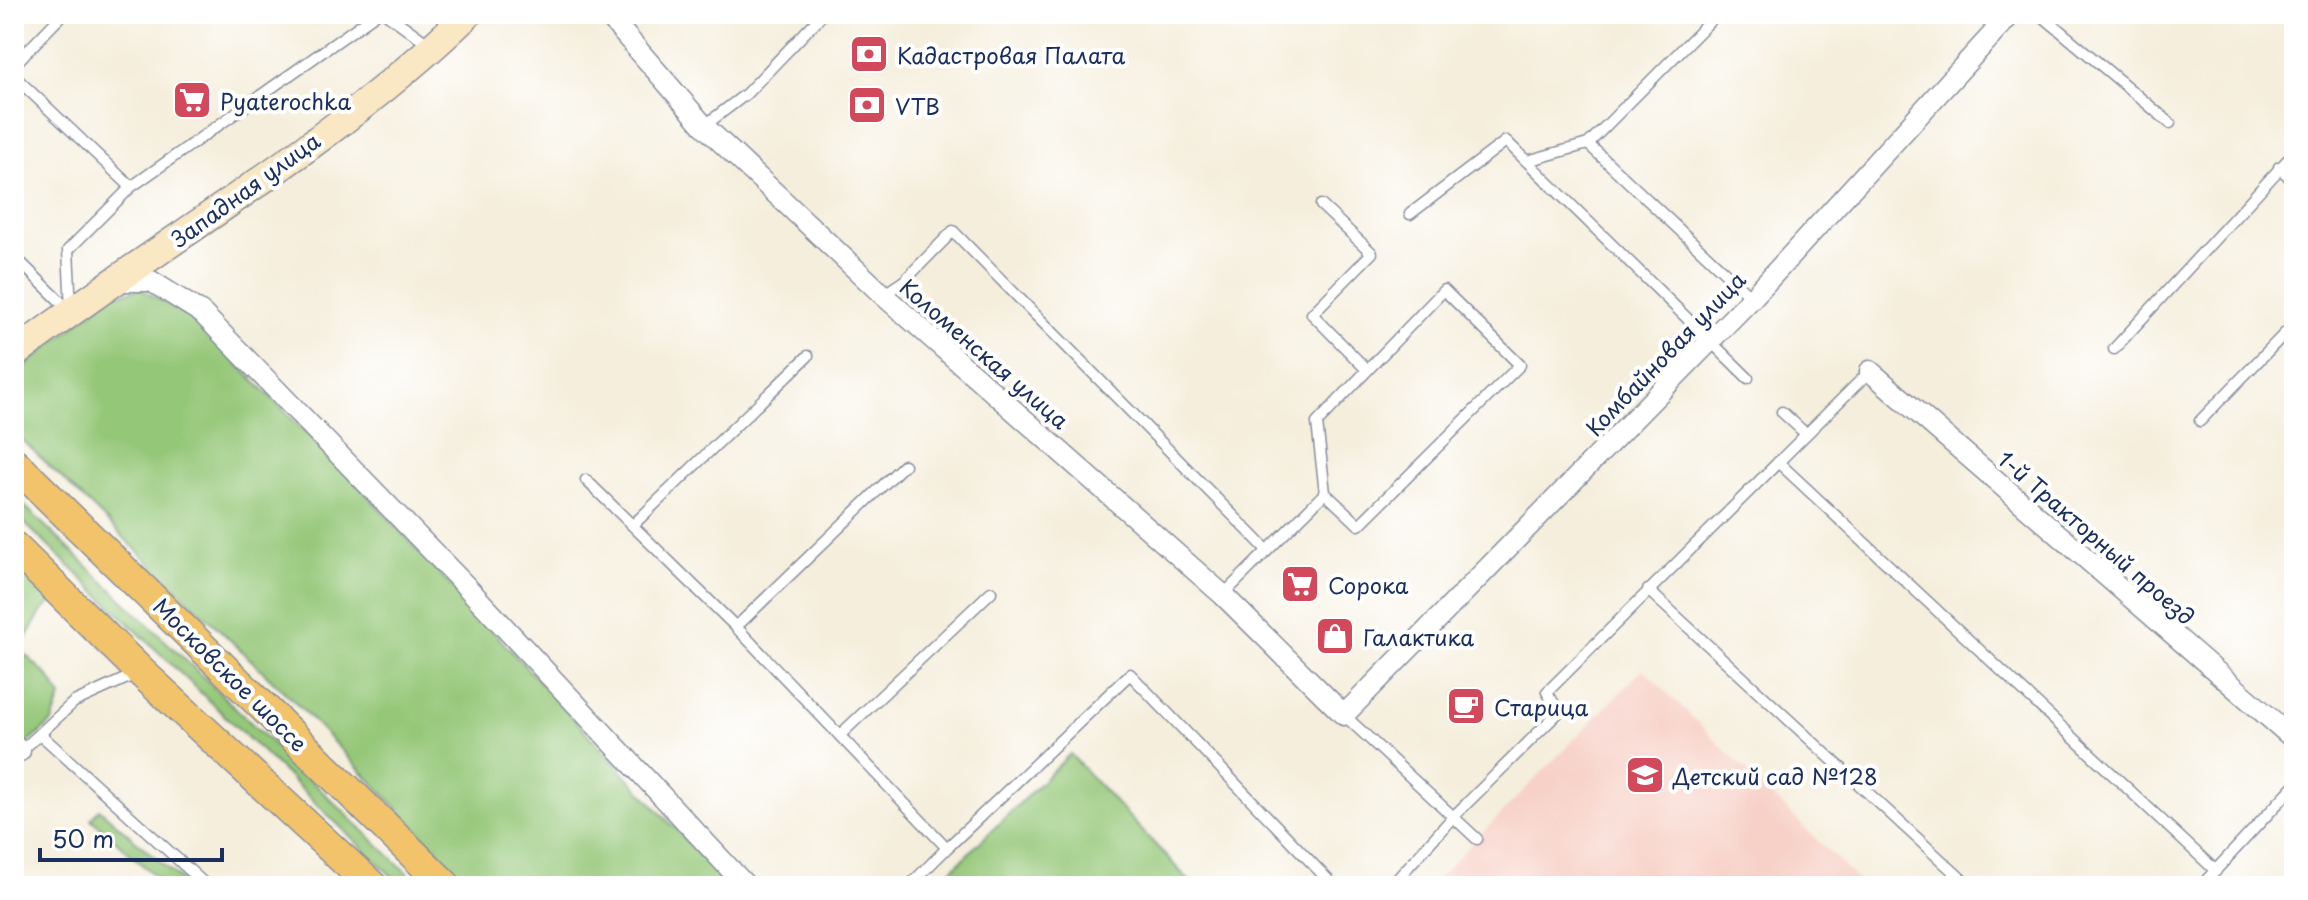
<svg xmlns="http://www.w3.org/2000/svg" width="2308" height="900" font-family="'Playpen Sans',sans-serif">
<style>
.built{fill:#f7d1c7}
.green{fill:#95c778;stroke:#587b6b;stroke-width:2}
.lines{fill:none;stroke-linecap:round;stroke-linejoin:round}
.lane-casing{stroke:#888e9d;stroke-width:13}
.street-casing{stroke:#888e9d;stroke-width:23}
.secondary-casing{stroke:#888e9d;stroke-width:31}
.primary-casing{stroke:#888e9d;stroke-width:33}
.lane{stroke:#fff;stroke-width:10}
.street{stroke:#fff;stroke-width:20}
.secondary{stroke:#fae7c3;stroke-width:28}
.primary{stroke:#f2c36a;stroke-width:30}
.labels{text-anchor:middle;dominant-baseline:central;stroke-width:8;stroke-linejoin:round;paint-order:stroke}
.poi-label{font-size:22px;fill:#1b2f5e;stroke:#fff;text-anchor:start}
.street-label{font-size:22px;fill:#1b2f5e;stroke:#fff}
</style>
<rect width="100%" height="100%" fill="#fff"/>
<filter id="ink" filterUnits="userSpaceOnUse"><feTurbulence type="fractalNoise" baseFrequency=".0125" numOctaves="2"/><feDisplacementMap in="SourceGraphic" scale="16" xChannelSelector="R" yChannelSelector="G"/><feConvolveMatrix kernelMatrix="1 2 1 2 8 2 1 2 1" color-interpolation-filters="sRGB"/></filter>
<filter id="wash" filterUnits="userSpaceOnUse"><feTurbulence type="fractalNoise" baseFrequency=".006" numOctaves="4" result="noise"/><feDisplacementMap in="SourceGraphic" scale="32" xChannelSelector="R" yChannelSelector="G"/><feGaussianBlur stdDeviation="1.8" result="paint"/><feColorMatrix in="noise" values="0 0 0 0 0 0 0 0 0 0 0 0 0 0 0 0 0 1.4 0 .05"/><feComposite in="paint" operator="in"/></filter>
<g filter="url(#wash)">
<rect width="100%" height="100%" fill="#f5eedc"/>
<path class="built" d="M 1643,669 L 1864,886 L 1440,886 L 1435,881 Z"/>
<path class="green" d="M 141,289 L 196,322 L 357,484 L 728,886 L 471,886 L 301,708 L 14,432 L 14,376 L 112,295 Z
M 14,496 L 421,886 L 402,886 L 14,513 Z
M 14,547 L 61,594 L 42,611 L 19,649 L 49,677 L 61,697 L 52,722 L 20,751 L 14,746 Z
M 1070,754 L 1194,886 L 935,886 Z
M 99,809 L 188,886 L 166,886 L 91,819 Z"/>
</g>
<g filter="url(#ink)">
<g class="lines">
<g class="lane-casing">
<path id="lane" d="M 387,14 L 431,46
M 1717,14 L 1588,144 L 1752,298
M 1980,14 L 1996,30
M 2040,14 L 2170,123
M 14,65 L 63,14
M 14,76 L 131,187
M 704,126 L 746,94 L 823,14
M 1527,161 L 1588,144
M 2279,167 L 2294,182
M 1321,205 L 1372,253 L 1312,314 L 1367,370
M 1410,214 L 1506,141 L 1748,378
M 14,256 L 69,310
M 1444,290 L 1520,365 L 1359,525 L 1325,493 L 1317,423 Z
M 883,295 L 904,281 L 953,231 L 1267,550
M 71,309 L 68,250 L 131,187 L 376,14
M 2114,349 L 2294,153
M 1782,412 L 1806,434
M 2200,421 L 2294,324
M 1778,462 L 2216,871
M 586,480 L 736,627 L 947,848 L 909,886
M 633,525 L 808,356
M 1648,590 L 1969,886
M 1223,595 L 1325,493
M 736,627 L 904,465
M 1344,715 L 1477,839
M 40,734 L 207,886
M 841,734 L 991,592
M 18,754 L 74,702 L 136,674
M 947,848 L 1130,674 L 1334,886
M 1391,886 L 1453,817 L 1559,712 L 1547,692 L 1870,371
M 2201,886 L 2294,786"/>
</g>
<g class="street-casing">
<path id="street" d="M 607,14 L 704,126 L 883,295 L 1223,595 L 1344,715 L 1752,298 L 2011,14
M 116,281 L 151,281 L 202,313 L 463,583 L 746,886
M 1870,371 L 2294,739
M 14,746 L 20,751"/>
</g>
<g class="secondary-casing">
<path id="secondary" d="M 14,354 C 164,240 332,146 468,14"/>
</g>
<g class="primary-casing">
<path id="primary" d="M 14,463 L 446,886
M 14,547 L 141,672 L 372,886"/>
</g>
<use href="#lane" class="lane"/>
<use href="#street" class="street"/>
<use href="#secondary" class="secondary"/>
<use href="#primary" class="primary"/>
</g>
</g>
<defs>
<g id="bank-square" transform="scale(2)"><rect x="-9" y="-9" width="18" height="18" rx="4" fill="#d1495b" stroke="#fff"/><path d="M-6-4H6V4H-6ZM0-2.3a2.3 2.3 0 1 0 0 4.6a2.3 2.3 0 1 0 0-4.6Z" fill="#fff"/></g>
<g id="supermarket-square" transform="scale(2)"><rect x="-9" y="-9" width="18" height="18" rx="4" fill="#d1495b" stroke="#fff"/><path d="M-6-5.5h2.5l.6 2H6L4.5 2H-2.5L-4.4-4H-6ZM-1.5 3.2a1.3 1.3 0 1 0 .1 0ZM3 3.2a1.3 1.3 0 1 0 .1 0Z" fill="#fff"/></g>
<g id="shop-square" transform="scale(2)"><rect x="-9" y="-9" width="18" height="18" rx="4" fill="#d1495b" stroke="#fff"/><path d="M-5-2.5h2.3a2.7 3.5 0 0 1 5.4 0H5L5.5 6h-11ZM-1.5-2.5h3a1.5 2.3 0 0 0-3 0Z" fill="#fff"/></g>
<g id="cafe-square" transform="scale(2)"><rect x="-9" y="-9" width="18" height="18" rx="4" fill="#d1495b" stroke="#fff"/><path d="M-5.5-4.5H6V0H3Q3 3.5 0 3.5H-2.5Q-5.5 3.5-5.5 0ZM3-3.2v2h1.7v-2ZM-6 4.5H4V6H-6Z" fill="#fff"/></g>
<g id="school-square" transform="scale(2)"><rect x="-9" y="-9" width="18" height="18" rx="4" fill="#d1495b" stroke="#fff"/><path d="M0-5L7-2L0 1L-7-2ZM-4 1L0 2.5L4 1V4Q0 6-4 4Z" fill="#fff"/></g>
</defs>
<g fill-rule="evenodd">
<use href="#bank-square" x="869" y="54"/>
<use href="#supermarket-square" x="192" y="100"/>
<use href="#bank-square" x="867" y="105"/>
<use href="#supermarket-square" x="1300" y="584"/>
<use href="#shop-square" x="1335" y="636"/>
<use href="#cafe-square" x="1466" y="706"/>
<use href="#school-square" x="1645" y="775"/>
</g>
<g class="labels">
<g class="poi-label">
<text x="897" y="54">Кадастровая Палата</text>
<text x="220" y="100">Pyaterochka</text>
<text x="895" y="105">VTB</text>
<text x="1328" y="584">Сорока</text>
<text x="1363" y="636">Галактика</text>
<text x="1494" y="706">Старица</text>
<text x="1673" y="775">Детский сад №128</text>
</g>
<g class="street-label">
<text transform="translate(245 189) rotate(-36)">Западная улица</text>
<text transform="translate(985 353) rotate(41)">Коломенская улица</text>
<text transform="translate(1665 353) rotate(-46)">Комбайновая улица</text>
<text transform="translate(2097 537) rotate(41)">1-й Тракторный проезд</text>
<text transform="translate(231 674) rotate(45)">Московское шоссе</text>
</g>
</g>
<rect width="2308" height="900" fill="none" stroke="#fff" stroke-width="48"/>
<path d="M40 848v12h182v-12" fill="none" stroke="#1b2f5e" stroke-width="4"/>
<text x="52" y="848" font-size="24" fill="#1b2f5e" stroke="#ffffff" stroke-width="6" paint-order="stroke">50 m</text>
</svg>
